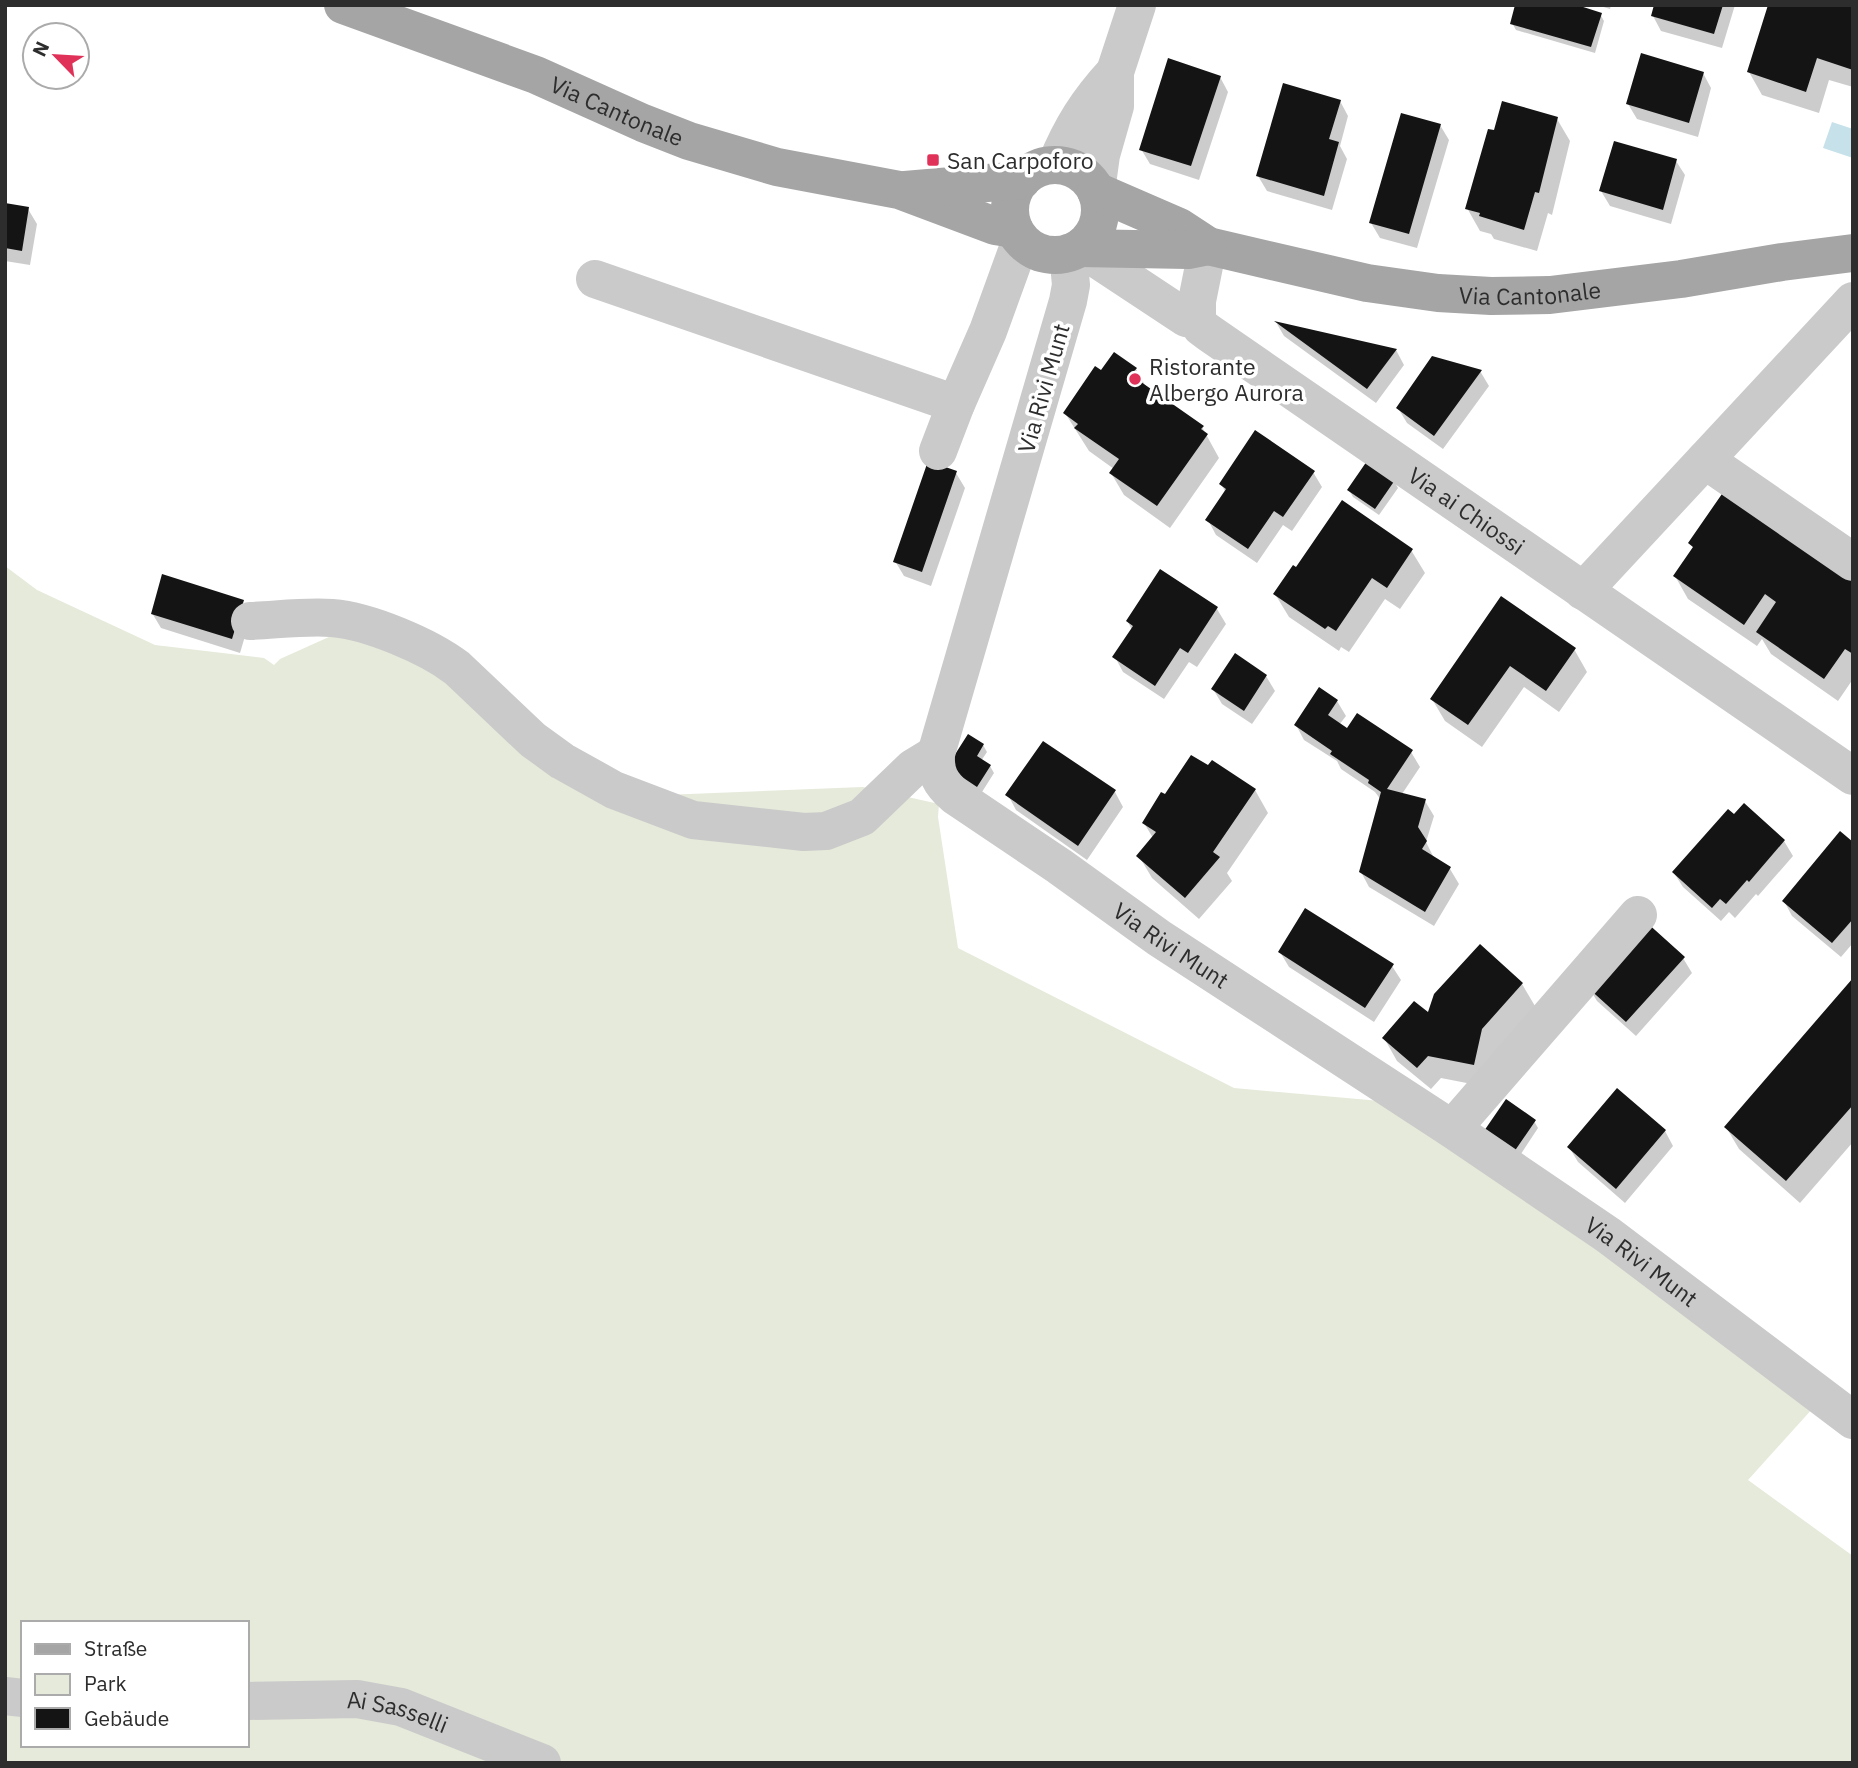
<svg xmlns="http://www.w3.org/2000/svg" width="1858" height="1768" font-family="'IBM Plex Sans',sans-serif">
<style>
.green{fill:#e5eada;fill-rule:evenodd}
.water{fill:#c6e1ea}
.shadow{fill:#0003}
.building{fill:#141414}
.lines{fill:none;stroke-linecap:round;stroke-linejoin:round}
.minor{stroke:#cacaca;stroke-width:38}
.major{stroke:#a5a5a5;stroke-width:38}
.poi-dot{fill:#e03259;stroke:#fff;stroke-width:2.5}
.labels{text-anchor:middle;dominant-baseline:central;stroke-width:7;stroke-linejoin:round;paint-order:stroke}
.street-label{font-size:23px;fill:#2d2d2d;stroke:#fff}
.poi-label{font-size:23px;fill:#2d2d2d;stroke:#fff;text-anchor:start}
</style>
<rect width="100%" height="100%" fill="#fff"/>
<path class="green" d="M 5,566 L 37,590 L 155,645 L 264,658 L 274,665 L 280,659 L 360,623 L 615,797 L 863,787 L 939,804 L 938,817 L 958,948 L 1234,1088 L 1414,1104 L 1823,1397 L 1748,1480 L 1853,1556 L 1853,1763 L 5,1763 ZM 23,1623 L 247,1623 L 247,1745 L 23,1745 Z"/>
<path class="water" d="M 1832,122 L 1853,129 L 1853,158 L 1823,148 Z"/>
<path class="shadow" d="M 1597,5 L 1611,5 L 1610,9 Z
M 1656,5 L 1735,5 L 1722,48 L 1661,31 L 1653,16 Z
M 1853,5 L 1853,87 L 1829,80 L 1819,113 L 1762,95 L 1749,72 Z
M 1600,14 L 1604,21 L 1595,53 L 1516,30 L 1512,23 Z
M 1703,73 L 1711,88 L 1698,137 L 1637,119 L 1628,104 Z
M 1220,77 L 1228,92 L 1199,180 L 1150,164 L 1141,149 Z
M 1340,101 L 1348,116 L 1340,146 L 1347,159 L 1332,210 L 1267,191 L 1258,176 Z
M 1557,119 L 1570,141 L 1552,215 L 1548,213 L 1537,251 L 1494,239 L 1491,234 L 1480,231 L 1467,208 Z
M 1440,125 L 1449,140 L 1417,248 L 1380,238 L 1371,223 Z
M 1676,161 L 1685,175 L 1671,224 L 1610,206 L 1601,191 Z
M 5,205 L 28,209 L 37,224 L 30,265 L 5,261 Z
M 1277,324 L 1396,350 L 1404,365 L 1376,403 L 1284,336 Z
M 1136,369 L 1146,387 L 1202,427 L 1219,458 L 1170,528 L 1124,495 L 1111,473 L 1114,469 L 1089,451 L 1065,413 Z
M 1480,371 L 1489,386 L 1443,449 L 1407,423 L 1398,408 Z
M 1313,472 L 1322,487 L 1292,531 L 1283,525 L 1257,563 L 1216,535 L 1208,520 L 1226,493 L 1221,484 Z
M 956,473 L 965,488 L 931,586 L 904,576 L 895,561 Z
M 1394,481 L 1398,488 L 1379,515 L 1353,497 L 1349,490 Z
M 1690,543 L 1853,582 L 1853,679 L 1838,701 L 1771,654 L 1762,639 L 1757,646 L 1688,599 L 1675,576 L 1694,549 Z
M 1411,550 L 1425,573 L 1400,609 L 1385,599 L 1349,652 L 1341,647 L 1339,651 L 1289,617 L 1275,594 Z
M 1161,571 L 1217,609 L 1226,624 L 1197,667 L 1189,662 L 1164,699 L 1123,672 L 1115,657 L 1132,630 L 1128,622 Z
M 1501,599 L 1574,649 L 1587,672 L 1559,712 L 1524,687 L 1482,747 L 1445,721 L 1432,699 Z
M 242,602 L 251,616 L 240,653 L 161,628 L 152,613 Z
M 1266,676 L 1275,691 L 1252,724 L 1222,704 L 1213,689 Z
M 1337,701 L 1346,716 L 1339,725 L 1347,730 L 1411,752 L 1420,767 L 1402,794 L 1425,801 L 1434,816 L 1426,842 L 1434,858 L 1450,869 L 1459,884 L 1434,926 L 1369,887 L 1361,872 L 1381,800 L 1375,792 L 1341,769 L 1337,761 L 1304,740 L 1296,725 Z
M 983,745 L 987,752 L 981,761 L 990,766 L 994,773 L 982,792 L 953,774 Z
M 1255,790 L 1268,813 L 1227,873 L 1232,881 L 1199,919 L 1152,878 L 1139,856 L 1153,838 L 1144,823 Z
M 1115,792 L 1123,807 L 1087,860 L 1016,810 L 1008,795 Z
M 1784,841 L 1793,856 L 1758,896 L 1756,894 L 1735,918 L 1729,912 L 1721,921 L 1683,887 L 1674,873 Z
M 1853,844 L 1853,943 L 1841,957 L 1792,916 L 1784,901 Z
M 1280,952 L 1392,966 L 1401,980 L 1374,1022 L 1289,967 Z
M 1683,958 L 1692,973 L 1636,1036 L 1597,1001 L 1588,986 Z
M 1853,981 L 1853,1142 L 1800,1203 L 1739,1149 L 1726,1127 Z
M 1522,984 L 1535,1006 L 1487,1087 L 1441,1078 L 1431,1089 L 1397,1061 L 1384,1038 L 1429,1015 Z
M 1618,1090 L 1665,1131 L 1673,1146 L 1625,1203 L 1578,1162 L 1569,1147 Z
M 1534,1121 L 1538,1128 L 1519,1157 L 1490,1138 Z"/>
<path class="building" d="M 1515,5 L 1577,5 L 1602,13 L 1591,47 L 1510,24 Z
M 1654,5 L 1723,5 L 1714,34 L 1651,16 Z
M 1768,5 L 1853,5 L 1853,70 L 1817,58 L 1806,92 L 1747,72 Z
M 1641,53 L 1704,72 L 1689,123 L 1626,104 Z
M 1168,58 L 1221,76 L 1191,166 L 1139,150 Z
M 1283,83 L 1341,100 L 1329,139 L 1339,142 L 1324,196 L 1256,176 Z
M 1502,101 L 1558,117 L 1539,193 L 1535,192 L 1524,230 L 1479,216 L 1480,213 L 1465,209 L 1488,129 L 1494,130 Z
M 1401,113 L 1441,124 L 1409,234 L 1369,223 Z
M 1614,141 L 1677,159 L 1663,210 L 1599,191 Z
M 5,203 L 29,207 L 22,251 L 5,248 Z
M 1274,321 L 1397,349 L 1367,389 Z
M 1114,352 L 1137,368 L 1131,375 L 1204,426 L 1201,429 L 1208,434 L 1157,506 L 1109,473 L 1119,459 L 1074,428 L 1078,424 L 1063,413 L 1095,366 L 1101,370 Z
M 1432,356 L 1482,370 L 1434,436 L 1396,408 Z
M 1255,430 L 1315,471 L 1283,517 L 1274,511 L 1248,549 L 1205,520 L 1226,489 L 1219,484 Z
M 928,461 L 957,471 L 922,572 L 893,562 Z
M 1367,461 L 1395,480 L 1375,509 L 1347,490 Z
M 1724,491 L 1853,580 L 1853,654 L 1845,649 L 1824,679 L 1756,632 L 1776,602 L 1765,594 L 1744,625 L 1673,576 L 1693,547 L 1688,543 Z
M 1342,500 L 1413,549 L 1387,588 L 1372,578 L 1336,631 L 1328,626 L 1325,629 L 1273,594 L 1293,565 L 1296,567 Z
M 1160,569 L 1218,607 L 1188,653 L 1180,648 L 1155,686 L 1112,657 L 1133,626 L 1126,621 Z
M 162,574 L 244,600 L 232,639 L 151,614 Z
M 1501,596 L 1576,648 L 1546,691 L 1510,666 L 1468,725 L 1430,699 Z
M 1235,653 L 1267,675 L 1244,711 L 1211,689 Z
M 1319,687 L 1338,700 L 1328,715 L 1347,728 L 1357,713 L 1413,750 L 1387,789 L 1426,799 L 1418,827 L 1427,841 L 1422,849 L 1451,867 L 1425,912 L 1359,872 L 1381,792 L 1368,783 L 1369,780 L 1330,754 L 1332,751 L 1294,725 Z
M 968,734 L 984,744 L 977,756 L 991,765 L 977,787 L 947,767 Z
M 1043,741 L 1116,790 L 1078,846 L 1005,795 Z
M 1191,755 L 1208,765 L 1212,760 L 1256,789 L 1213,852 L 1220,857 L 1185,898 L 1136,856 L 1156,832 L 1142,823 L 1161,792 L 1165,794 Z
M 1744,803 L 1785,840 L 1749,882 L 1747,880 L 1726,904 L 1720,899 L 1712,908 L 1672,872 L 1728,809 L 1734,814 Z
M 1840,831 L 1853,842 L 1853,919 L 1832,943 L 1782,901 Z
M 1305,908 L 1394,964 L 1365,1008 L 1278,952 Z
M 1645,921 L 1685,957 L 1626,1022 L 1586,986 Z
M 1480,944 L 1523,983 L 1482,1029 L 1474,1065 L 1428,1056 L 1417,1068 L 1382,1038 L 1414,1001 L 1428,1012 L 1434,994 Z
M 1853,978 L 1853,1105 L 1786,1181 L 1724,1127 Z
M 1617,1088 L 1666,1130 L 1616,1189 L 1567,1147 Z
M 1506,1099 L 1536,1120 L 1514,1152 L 1484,1131 Z"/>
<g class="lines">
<g class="minor">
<path d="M 1056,165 C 1071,128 1088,101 1115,72"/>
<path d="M 1096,191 L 1101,155 L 1115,106 L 1115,72 L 1137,5"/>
<path id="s1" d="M 1080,248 L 1186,318 L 1197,320 L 1201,327 L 1209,333 L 1853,776"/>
<path id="s2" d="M 1068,253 L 1071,285 L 1068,301 L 936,754 C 935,773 940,783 955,796 L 1059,866 L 1159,938 L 1452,1129 L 1608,1235 L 1853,1420"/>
<path d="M 595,279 L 956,404"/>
<path d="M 1197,320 L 1197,301 L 1208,246"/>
<path d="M 938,451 L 956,404 L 988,331 L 1021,240"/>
<path d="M 1705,460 L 1853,562"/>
<path d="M 1583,591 L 1853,301"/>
<path d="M 250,621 C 276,620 305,616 332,618 C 369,621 428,646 457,668 L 533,740 L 562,761 L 614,790 L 693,820 L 804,832 L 826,831 L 862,817 L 913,768 L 936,754"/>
<path d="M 1452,1129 L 1638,915"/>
<path d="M 5,1696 L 23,1698"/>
<path id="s3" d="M 247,1701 L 357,1699 L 401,1707 L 542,1763"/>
</g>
<g class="major">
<path id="s4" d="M 343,5 L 536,75 L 643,123 L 689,141 L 777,167 L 899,190 L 995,226 L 1014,229"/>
<circle cx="1055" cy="210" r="45"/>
<path d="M 905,190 L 1022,180"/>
<path id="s5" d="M 1096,191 L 1179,227 L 1208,246 L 1367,283 L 1438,293 L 1491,296 L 1550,295 L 1681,279 L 1782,262 L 1853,253"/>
<path d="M 1080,248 L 1188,250 L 1208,246"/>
</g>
</g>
<g class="poi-dot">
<rect x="926" y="153" width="14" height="14" rx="3.5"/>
<circle cx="1135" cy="379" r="7"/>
</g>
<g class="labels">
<g class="street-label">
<text stroke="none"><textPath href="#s4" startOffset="294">Via Cantonale</textPath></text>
<text stroke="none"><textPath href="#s5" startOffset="452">Via Cantonale</textPath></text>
<text transform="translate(1043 388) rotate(-74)">Via Rivi Munt</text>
<text stroke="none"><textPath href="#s1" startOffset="469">Via ai Chiossi</textPath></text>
<text stroke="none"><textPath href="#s2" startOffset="831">Via Rivi Munt</textPath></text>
<text stroke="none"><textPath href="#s2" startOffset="1398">Via Rivi Munt</textPath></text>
<text stroke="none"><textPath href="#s3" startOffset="152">Ai Sasselli</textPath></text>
</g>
<g class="poi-label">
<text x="947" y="160">San Carpoforo</text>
<text x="1149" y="366">Ristorante<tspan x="1149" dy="26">Albergo Aurora</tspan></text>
</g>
</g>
<rect width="1858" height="1768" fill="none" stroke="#2d2d2d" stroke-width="14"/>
<rect x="21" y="1621" width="228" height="126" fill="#ffffff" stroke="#ababab" stroke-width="2"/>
<rect x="35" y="1644" width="35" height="10" fill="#a5a5a5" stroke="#ababab" stroke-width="2"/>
<text x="84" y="1656" font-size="21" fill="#2d2d2d">Straße</text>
<rect x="35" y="1674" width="35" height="21" fill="#e5eada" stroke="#ababab" stroke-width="2"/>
<text x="84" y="1691" font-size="21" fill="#2d2d2d">Park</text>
<rect x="35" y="1708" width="35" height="21" fill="#141414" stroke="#ababab" stroke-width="2"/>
<text x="84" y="1726" font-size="21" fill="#2d2d2d">Gebäude</text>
<g transform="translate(56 56) rotate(295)"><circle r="33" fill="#ffffff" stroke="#ababab" stroke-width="2"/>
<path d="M0-5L12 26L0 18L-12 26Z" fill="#e03259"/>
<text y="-10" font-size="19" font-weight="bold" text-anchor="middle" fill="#2d2d2d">N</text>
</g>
</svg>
